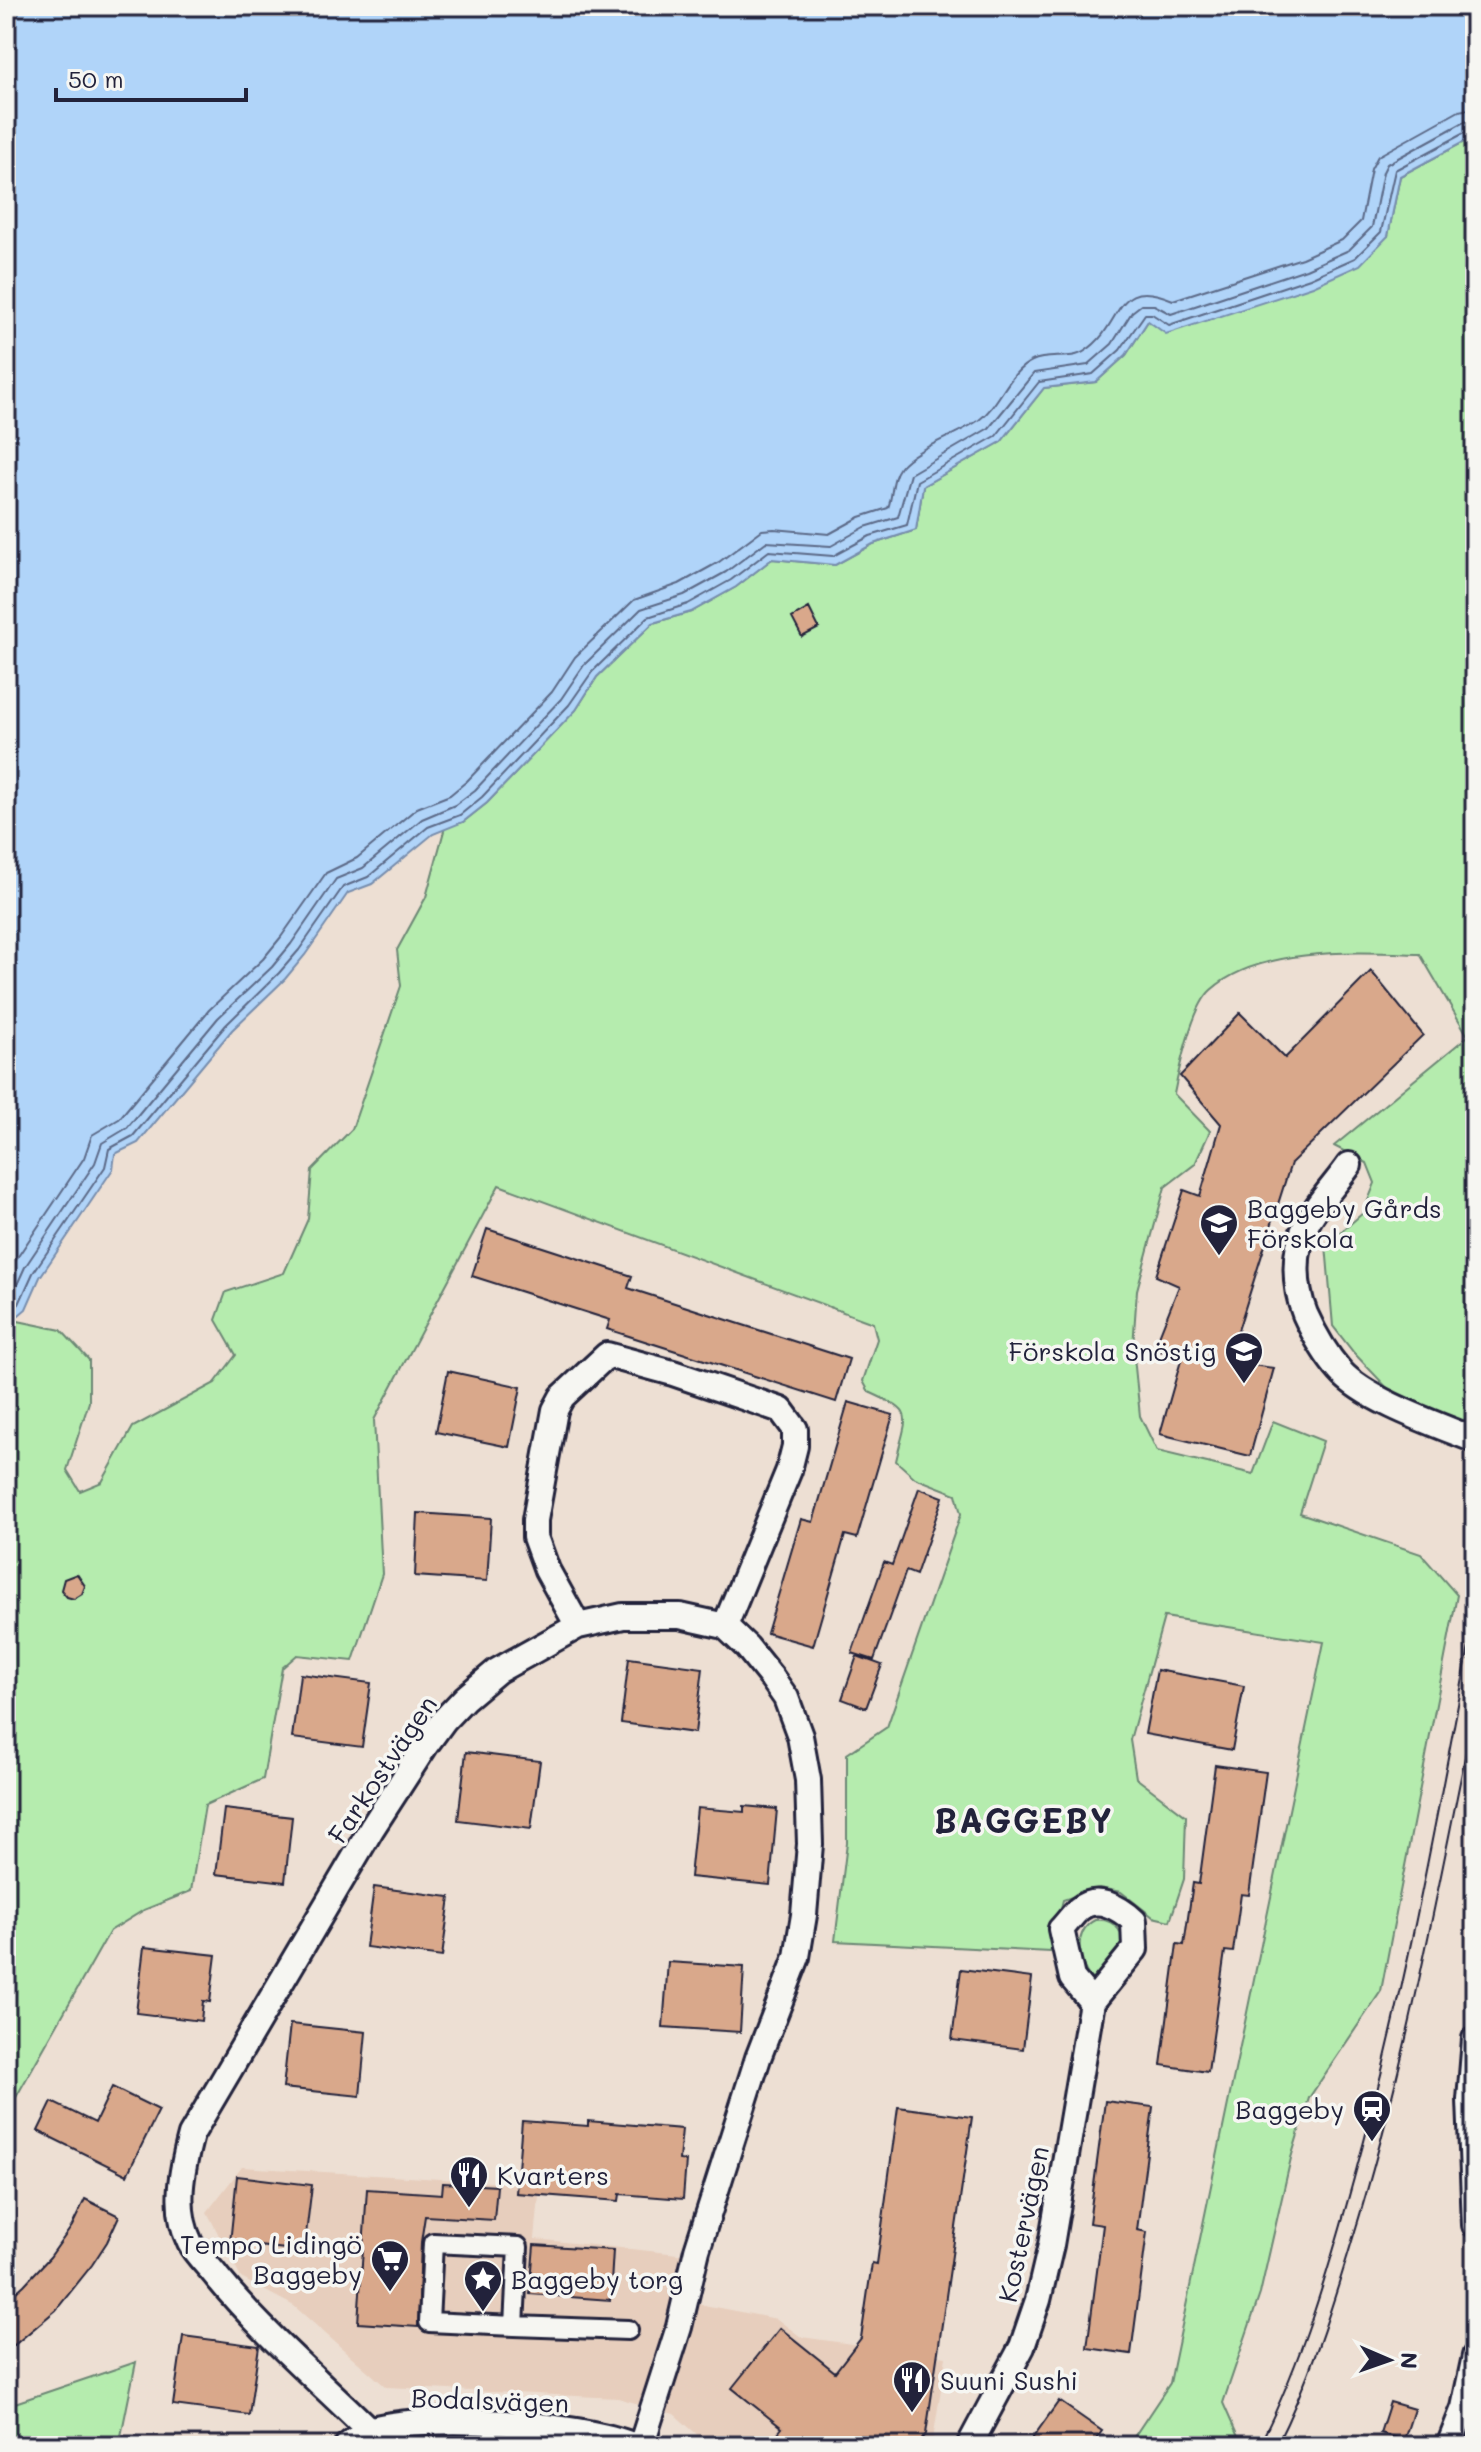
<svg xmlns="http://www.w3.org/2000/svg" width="1481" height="2452" font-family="Mali,sans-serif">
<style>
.built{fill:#e7cebd}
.green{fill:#b5ecae;stroke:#6c8774;stroke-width:2}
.water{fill:#b0d4f9;stroke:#778dad;stroke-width:2}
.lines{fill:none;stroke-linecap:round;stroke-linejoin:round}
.shore{stroke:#5b6987;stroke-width:2}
.building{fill:#d9a88b;stroke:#22223b;stroke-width:2}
.pedestrian-casing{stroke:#22223b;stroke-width:24}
.minor-casing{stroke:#22223b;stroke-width:30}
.pedestrian{stroke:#f6f6f2;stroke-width:18}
.minor{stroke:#f6f6f2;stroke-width:24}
.tram{stroke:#22223b;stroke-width:2}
.labels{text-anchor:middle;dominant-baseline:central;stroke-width:7;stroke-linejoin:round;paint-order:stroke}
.poi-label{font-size:26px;fill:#22223b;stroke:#f6f6f2;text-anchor:start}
.street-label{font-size:26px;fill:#22223b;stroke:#f6f6f2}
.district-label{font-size:34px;font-weight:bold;letter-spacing:2px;fill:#22223b;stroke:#f6f6f2}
</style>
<rect width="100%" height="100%" fill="#eddfd3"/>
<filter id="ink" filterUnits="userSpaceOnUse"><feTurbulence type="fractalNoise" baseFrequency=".0125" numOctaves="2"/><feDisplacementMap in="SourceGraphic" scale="16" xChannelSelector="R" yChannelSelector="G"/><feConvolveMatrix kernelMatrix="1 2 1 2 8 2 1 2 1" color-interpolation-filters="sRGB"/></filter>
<g filter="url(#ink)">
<path class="built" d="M 242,2167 L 540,2185 L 535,2239 L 697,2256 L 683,2301 L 777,2319 L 801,2337 L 946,2357 L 932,2446 L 710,2446 L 674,2414 L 618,2398 L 386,2387 L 294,2306 L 241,2278 L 207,2212 Z"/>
<path class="green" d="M 1475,136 L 1475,1405 L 1471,1421 L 1459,1422 L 1391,1392 L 1354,1353 L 1333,1326 L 1326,1245 L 1363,1213 L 1375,1183 L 1367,1163 L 1334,1146 L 1468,1036 L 1420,954 C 1358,952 1260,946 1211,990 C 1192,1007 1179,1069 1174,1094 L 1210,1131 L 1195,1164 L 1165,1187 L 1137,1290 L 1133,1347 L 1140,1416 L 1157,1451 L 1253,1474 L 1273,1421 L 1323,1441 L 1300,1513 L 1421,1554 L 1457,1595 L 1381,1991 L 1309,2098 L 1291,2158 L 1260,2294 L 1223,2403 L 1242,2446 L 1128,2446 L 1170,2383 L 1324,1642 L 1164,1617 L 1130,1740 L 1136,1778 L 1186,1816 L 1184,1879 L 1170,1921 L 1153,1917 L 1121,1892 L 1099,1888 L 1063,1900 L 1050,1952 L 835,1941 L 847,1843 L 847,1754 L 887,1727 L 961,1514 L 956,1494 L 915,1478 L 896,1461 C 907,1412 917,1414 869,1392 L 863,1381 L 877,1339 L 873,1323 L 499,1185 L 374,1420 L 382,1574 L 353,1661 L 297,1655 L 282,1668 L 263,1779 L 205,1805 L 191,1891 L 144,1910 L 110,1931 L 6,2115 L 6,1344 L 13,1320 L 61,1330 L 89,1360 L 89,1402 L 67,1470 L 80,1491 L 102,1482 L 133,1427 L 215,1383 L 236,1355 L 216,1320 L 226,1292 L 284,1273 L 308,1219 L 312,1170 L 352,1129 L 401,986 L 397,950 L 426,897 L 445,827 L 463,822 L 487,803 L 576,710 L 597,677 L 653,623 L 691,612 L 736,587 L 772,559 L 835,565 L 873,544 L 916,530 L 923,486 L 1001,442 L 1044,388 L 1096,382 L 1126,355 L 1148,321 L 1388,236 L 1400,176 Z
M 1095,1920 C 1105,1919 1113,1921 1119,1930 C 1130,1949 1106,1968 1095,1982 C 1078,1970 1071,1931 1095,1920 Z
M 136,2362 L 119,2446 L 6,2446 L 6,2406 Z"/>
<path class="water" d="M 6,6 L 1475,6 L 1475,136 L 1400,176 L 1388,236 L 1360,265 L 1313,286 L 1166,334 L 1148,321 L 1126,355 L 1096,382 L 1044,388 L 1001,442 L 923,486 L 916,530 L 873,544 L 835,565 L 772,559 L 736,587 L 691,612 L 653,623 L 597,677 L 576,710 L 487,803 L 463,822 L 433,834 L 372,884 L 348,893 L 305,955 L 285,979 L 232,1030 L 138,1143 L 115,1154 L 113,1169 L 40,1277 L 26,1309 L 13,1320 L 6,1344 Z"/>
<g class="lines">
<path class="shore" d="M 6,1278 L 15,1261 L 84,1158 L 92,1135 L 119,1119 L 209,1010 L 263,959 L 281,937 L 326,873 L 357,858 L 417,808 L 450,795 L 467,781 L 552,692 L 575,657 L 634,600 L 679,584 L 719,562 L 762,530 L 774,529 L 829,534 L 860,517 L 888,508 C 893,495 891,479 900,467 C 915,448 958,435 979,420 C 1000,405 1008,372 1032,361 C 1048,353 1071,361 1085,351 C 1125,325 1112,274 1173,300 L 1302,258 L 1342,240 L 1361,221 L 1371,169 L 1378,156 L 1459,111 L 1475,108
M 6,1302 L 11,1298 L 25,1267 L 95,1163 L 102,1143 L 127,1128 L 218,1018 L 272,967 L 291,944 L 336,879 L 363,868 L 422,819 L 455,805 L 475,790 L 561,699 L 584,665 L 641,609 L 684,595 L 726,572 L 766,542 L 831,546 L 865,527 L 898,517 L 910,474 L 989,428 L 1034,373 L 1088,365 L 1112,344 L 1132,312 L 1141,305 L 1154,305 L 1171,314 L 1306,269 L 1349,250 L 1372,227 L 1383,172 L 1387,164 L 1464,122 L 1475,120
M 6,1316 L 19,1304 L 33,1273 L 105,1167 L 109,1149 L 133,1136 L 226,1025 L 279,973 L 299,950 L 343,887 L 368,877 L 428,827 L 460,815 L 482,797 L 569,705 L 592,672 L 648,617 L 688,604 L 731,580 L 769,551 L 833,556 L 870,536 L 907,525 L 917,481 L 996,436 L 1039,382 L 1093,374 L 1120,350 L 1145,314 L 1152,314 L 1169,325 L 1310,278 L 1355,258 L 1381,232 L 1395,170 L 1468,131 L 1475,130"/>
</g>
<path class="building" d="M 809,608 L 819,628 L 802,637 L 792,618 Z
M 1371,971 L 1423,1035 L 1291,1163 L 1228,1362 L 1274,1368 L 1250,1456 L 1160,1434 L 1182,1357 L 1154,1349 L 1179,1286 L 1156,1276 L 1184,1190 L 1200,1196 L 1221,1124 L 1180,1076 L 1240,1013 L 1285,1058 Z
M 487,1229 L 632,1276 L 628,1288 L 849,1359 L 836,1402 L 607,1329 L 610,1320 L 472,1276 Z
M 448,1371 L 521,1387 L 509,1447 L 436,1432 Z
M 848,1402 L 893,1415 L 857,1538 L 845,1535 L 813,1646 L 767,1633 L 801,1519 L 813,1522 Z
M 919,1488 L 943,1497 L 916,1575 L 906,1571 L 874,1660 L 852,1653 L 884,1562 L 892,1565 Z
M 418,1513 L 491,1518 L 487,1581 L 415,1576 Z
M 77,1574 L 85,1586 L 82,1594 L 74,1599 L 67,1597 L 61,1590 L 64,1579 Z
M 857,1656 L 882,1665 L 866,1708 L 842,1699 Z
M 629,1658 L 703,1668 L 695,1733 L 621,1723 Z
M 1157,1670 L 1244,1686 L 1232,1750 L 1145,1734 Z
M 300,1674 L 371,1683 L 362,1747 L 292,1738 Z
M 466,1752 L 540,1761 L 531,1829 L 458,1820 Z
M 1215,1765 L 1266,1772 L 1249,1895 L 1241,1894 L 1233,1952 L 1225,1951 L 1208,2072 L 1161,2065 L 1177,1944 L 1184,1945 L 1193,1883 L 1199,1884 Z
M 744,1806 L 777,1809 L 770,1885 L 690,1877 L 697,1808 L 744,1812 Z
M 224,1809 L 292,1817 L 285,1882 L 216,1874 Z
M 374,1887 L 450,1897 L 442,1957 L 366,1947 Z
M 144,1947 L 216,1955 L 210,2002 L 203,2001 L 201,2021 L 136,2013 Z
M 668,1962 L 744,1967 L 740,2032 L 663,2027 Z
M 961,1969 L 1032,1978 L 1023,2049 L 952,2040 Z
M 290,2024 L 366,2032 L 360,2096 L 283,2088 Z
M 112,2087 L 159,2110 L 127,2175 L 38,2131 L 52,2102 L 95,2123 Z
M 1105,2101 L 1153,2107 L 1137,2230 L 1147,2232 L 1131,2354 L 1087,2348 L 1103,2225 L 1089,2223 Z
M 898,2107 L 972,2117 L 926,2434 L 917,2446 L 794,2446 L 778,2433 L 782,2428 L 732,2388 L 780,2328 L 835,2372 L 861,2338 L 872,2263 L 877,2264 Z
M 522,2121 L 588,2126 L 588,2121 L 682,2129 L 679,2160 L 686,2161 L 683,2199 L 620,2194 L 619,2201 L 516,2193 Z
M 237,2176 L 312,2185 L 304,2251 L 230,2243 Z
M 443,2183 L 497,2186 L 494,2220 L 425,2216 L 421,2242 L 418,2327 L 358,2323 L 367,2189 L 442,2194 Z
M 85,2199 L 119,2216 L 107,2242 L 92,2265 L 56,2310 L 6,2352 L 6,2301 L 24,2285 L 50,2257 L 72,2226 Z
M 534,2245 L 613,2250 L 610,2300 L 530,2294 Z
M 183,2336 L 259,2346 L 249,2415 L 173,2405 Z
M 1059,2401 L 1102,2431 L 1091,2446 L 1027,2446 Z
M 1390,2402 L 1414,2409 L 1404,2440 L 1380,2433 Z"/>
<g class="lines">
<g class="pedestrian-casing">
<path id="pedestrian" d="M 433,2243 L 518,2247 L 514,2326 L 429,2322 Z
M 514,2326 L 628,2330"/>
</g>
<g class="minor-casing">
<path id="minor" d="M 1349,1165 C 1336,1184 1316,1204 1306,1225 C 1293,1252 1294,1286 1305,1314 C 1314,1334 1325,1354 1340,1371 C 1365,1400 1438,1425 1475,1440
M 578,1626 L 547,1570 L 535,1537 L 535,1520 L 555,1410 L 562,1397 L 607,1355 L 673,1373 L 781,1410 L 795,1429 L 795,1446 L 789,1470 L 725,1626
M 1475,2039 L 1470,2100 L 1475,2225
M 369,2430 C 318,2380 262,2332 217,2277 C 209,2266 196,2255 190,2243 C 173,2209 182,2169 191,2135 L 372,1828 L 425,1746 L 444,1720 L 465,1698 L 497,1671 L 578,1626 L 623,1616 L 680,1616 L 725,1626 L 747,1647 L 772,1678 L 786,1698 L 800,1736 L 808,1780 L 810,1844 L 804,1915 L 797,1957 L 758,2058 L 697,2250 L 679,2327 L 641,2446
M 347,2446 C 355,2440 363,2432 372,2429 C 430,2413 580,2423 634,2446
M 969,2446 L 1022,2347 L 1038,2300 L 1051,2245 L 1092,2002 L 1135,1949 L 1134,1921 C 1120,1908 1097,1894 1079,1909 C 1073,1914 1067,1923 1061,1929 L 1072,1978 L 1092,2002
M 1449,2446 L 1464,2408 L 1475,2356"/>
</g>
<use href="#pedestrian" class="pedestrian"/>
<use href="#minor" class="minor"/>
<path class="tram" d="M 1259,2446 C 1302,2361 1329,2269 1354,2178 C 1406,1992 1439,1804 1475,1615
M 1276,2446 C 1309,2381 1331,2311 1352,2241 C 1406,2067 1438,1887 1475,1708"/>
</g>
</g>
<defs>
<g id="school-pin" transform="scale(2)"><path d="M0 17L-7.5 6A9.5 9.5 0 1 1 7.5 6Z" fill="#22223b" stroke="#f6f6f2"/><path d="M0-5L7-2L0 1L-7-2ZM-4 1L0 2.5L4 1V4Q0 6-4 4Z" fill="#fff"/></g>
<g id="station-pin" transform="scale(2)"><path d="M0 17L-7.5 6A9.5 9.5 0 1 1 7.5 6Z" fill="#22223b" stroke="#f6f6f2"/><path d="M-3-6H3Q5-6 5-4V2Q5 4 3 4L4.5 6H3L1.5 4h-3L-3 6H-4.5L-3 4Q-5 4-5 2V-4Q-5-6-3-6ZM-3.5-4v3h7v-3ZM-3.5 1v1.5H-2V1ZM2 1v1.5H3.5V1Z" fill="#fff"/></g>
<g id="restaurant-pin" transform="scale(2)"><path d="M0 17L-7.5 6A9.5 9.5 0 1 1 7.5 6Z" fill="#22223b" stroke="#f6f6f2"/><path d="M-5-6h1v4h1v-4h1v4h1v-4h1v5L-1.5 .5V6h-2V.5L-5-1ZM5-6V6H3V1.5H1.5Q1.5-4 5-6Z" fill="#fff"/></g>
<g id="supermarket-pin" transform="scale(2)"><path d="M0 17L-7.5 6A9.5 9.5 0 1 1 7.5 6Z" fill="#22223b" stroke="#f6f6f2"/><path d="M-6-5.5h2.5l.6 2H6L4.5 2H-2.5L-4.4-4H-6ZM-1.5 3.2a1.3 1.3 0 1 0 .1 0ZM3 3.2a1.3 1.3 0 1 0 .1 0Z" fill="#fff"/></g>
<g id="sight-pin" transform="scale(2)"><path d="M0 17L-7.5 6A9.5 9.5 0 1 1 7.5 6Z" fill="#22223b" stroke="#f6f6f2"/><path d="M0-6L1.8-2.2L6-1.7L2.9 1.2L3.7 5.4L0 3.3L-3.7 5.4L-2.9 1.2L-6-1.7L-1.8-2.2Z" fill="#fff"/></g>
</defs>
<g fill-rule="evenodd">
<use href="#school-pin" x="1219" y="1223"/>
<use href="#school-pin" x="1244" y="1351"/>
<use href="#station-pin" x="1372" y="2109"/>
<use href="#restaurant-pin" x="469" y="2175"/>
<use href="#supermarket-pin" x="390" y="2259"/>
<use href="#sight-pin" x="483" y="2279"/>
<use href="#restaurant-pin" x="912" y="2380"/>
</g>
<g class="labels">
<g class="poi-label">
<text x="1247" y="1208">Baggeby Gårds<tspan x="1247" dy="30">Förskola</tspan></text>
<text x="1216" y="1351" text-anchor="end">Förskola Snöstig</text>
<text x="1344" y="2109" text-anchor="end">Baggeby</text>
<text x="497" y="2175">Kvarters</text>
<text x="362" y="2244" text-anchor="end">Tempo Lidingö<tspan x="362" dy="30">Baggeby</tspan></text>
<text x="511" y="2279">Baggeby torg</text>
<text x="940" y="2380">Suuni Sushi</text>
</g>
<g class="street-label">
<text transform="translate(382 1769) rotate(-56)">Farkostvägen</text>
<text transform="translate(1023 2224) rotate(-78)">Kostervägen</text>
<text transform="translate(490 2400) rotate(2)">Bodalsvägen</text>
</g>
<g class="district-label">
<text x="1024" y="1819">BAGGEBY</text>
</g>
</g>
<rect width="1481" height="2452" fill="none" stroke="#f6f6f2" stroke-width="32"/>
<rect x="16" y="16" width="1449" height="2420" fill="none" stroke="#22223b" stroke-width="3" filter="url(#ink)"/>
<g transform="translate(1389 2360) rotate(92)" stroke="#f6f6f2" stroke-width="6" paint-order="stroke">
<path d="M0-6L14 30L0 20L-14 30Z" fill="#22223b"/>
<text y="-12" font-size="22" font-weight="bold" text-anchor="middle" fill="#22223b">N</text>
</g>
<path d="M56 88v12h190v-12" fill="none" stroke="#22223b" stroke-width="4"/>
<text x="68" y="88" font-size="24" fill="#22223b" stroke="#f6f6f2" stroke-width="6" paint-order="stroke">50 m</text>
</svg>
